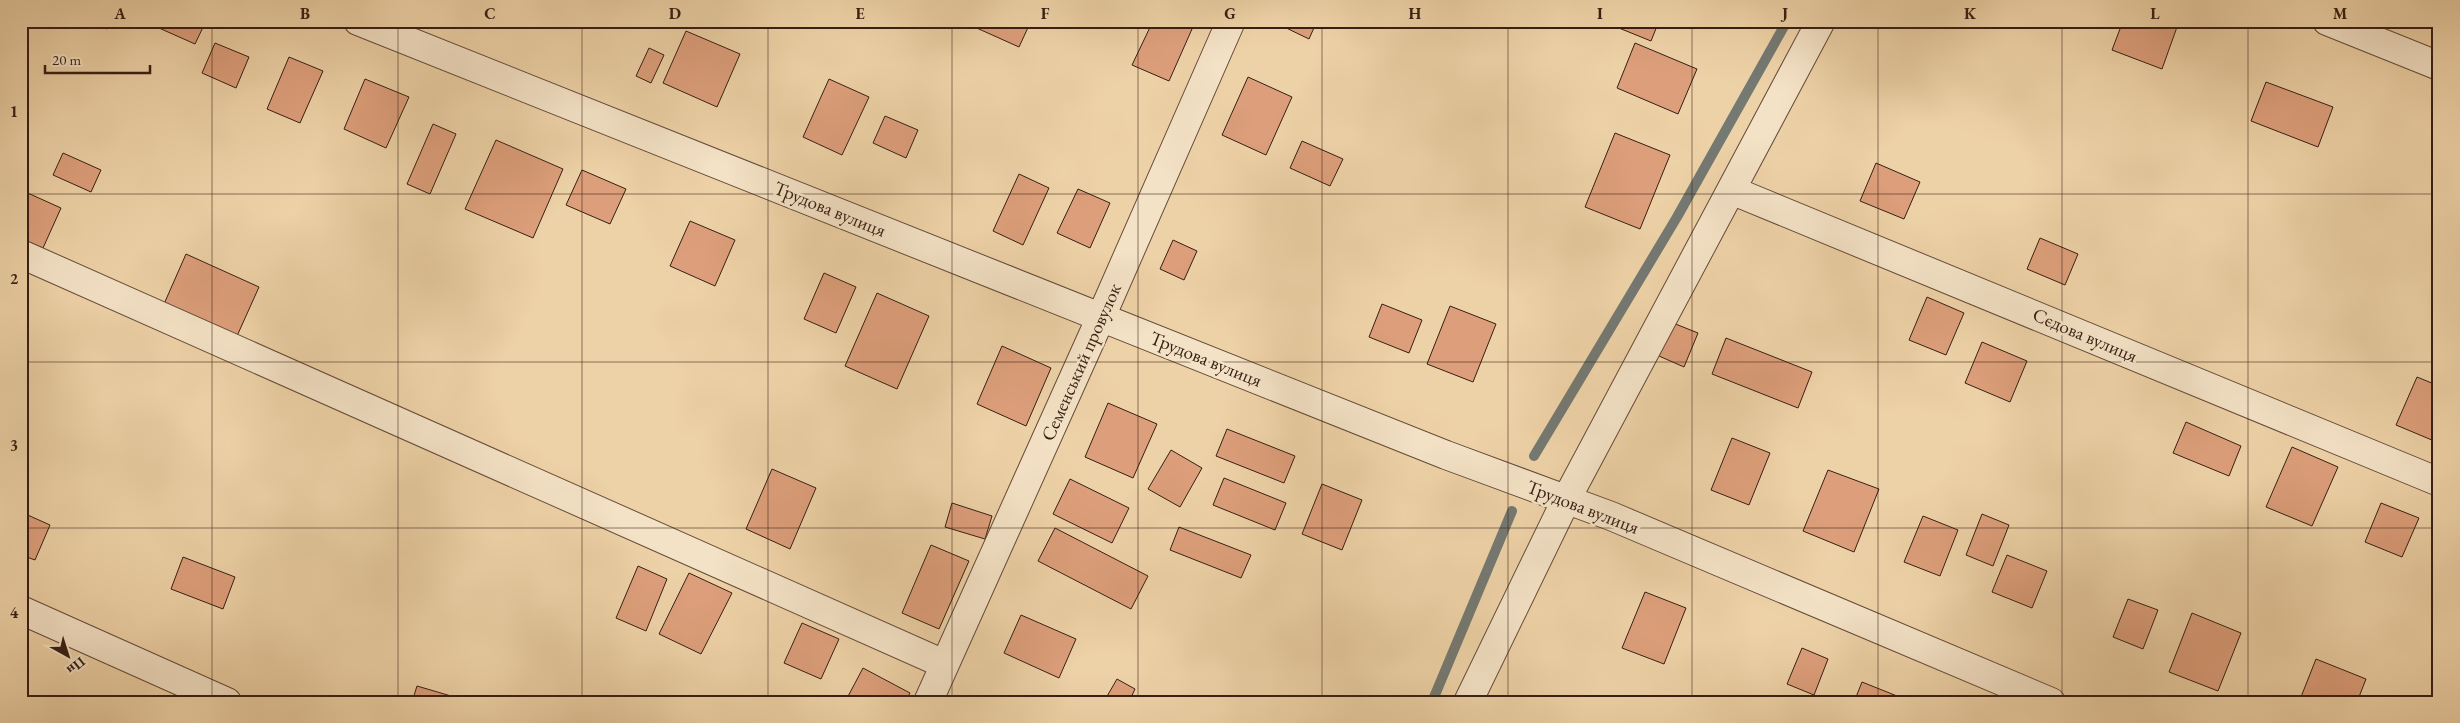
<svg xmlns="http://www.w3.org/2000/svg" width="2460" height="723" font-family="'EB Garamond',serif">
<style>
.lines{fill:none;stroke-linecap:round;stroke-linejoin:round}
.stream{stroke:#747972;stroke-width:10}
.building{fill:#dd9f7b;stroke:#371e14}
.minor-casing{stroke:#654b39;stroke-width:30}
.minor{stroke:#f4e2c6;stroke-width:28}
.grid{fill:none;stroke:#371e14;stroke-width:1;stroke-opacity:0.55}
.labels{text-anchor:middle;dominant-baseline:central;stroke-width:5;stroke-linejoin:round;paint-order:stroke}
.street-label{font-size:19px;fill:#371e14;stroke:#f4e2c6}
.neatline{fill:none;stroke:#371e14;stroke-width:2}
.grid-label{font-size:16px;text-anchor:middle;font-weight:bold;fill:#371e14}
</style>
<rect width="100%" height="100%" fill="#eed2a7"/>
<filter id="stains"><feTurbulence type="fractalNoise" baseFrequency=".004" numOctaves="4"/><feColorMatrix values="0 0 0 0 .2 0 0 0 0 .09 0 0 0 0 .02 0 0 0 .5 -.17"/></filter>
<radialGradient id="worn" r=".72"><stop offset=".6" stop-color="#630" stop-opacity="0"/><stop offset="1" stop-color="#630" stop-opacity=".3"/></radialGradient>
<g class="lines">
<path class="stream" d="M 1534,456 L 1677,217 L 1787,21
M 1432,702 L 1512,511"/>
</g>
<path class="building" d="M 89,21 L 110,21 L 107,29 Z
M 151,21 L 206,21 L 195,44 L 150,24 Z
M 961,21 L 1031,21 L 1019,47 Z
M 1153,21 L 1175,21 L 1192,29 L 1169,81 L 1132,65 Z
M 1279,21 L 1317,21 L 1309,39 L 1278,24 Z
M 1616,21 L 1659,21 L 1651,41 L 1614,26 Z
M 2123,21 L 2160,21 L 2177,27 L 2162,69 L 2112,50 Z
M 686,31 L 740,54 L 717,107 L 663,83 Z
M 215,43 L 249,57 L 236,88 L 202,73 Z
M 1635,43 L 1697,69 L 1678,114 L 1617,88 Z
M 649,48 L 664,55 L 651,83 L 636,76 Z
M 289,57 L 323,71 L 300,123 L 267,109 Z
M 1248,77 L 1292,97 L 1266,155 L 1222,135 Z
M 365,79 L 409,97 L 386,148 L 344,129 Z
M 829,79 L 869,97 L 842,155 L 803,137 Z
M 2266,82 L 2333,107 L 2318,147 L 2251,121 Z
M 885,116 L 918,130 L 906,158 L 873,143 Z
M 433,124 L 456,134 L 430,194 L 407,184 Z
M 1615,133 L 1670,155 L 1640,229 L 1585,207 Z
M 496,140 L 563,169 L 533,238 L 465,209 Z
M 1302,141 L 1343,159 L 1330,186 L 1290,168 Z
M 63,153 L 101,170 L 91,192 L 53,175 Z
M 1876,163 L 1920,182 L 1904,219 L 1860,201 Z
M 582,170 L 626,189 L 610,224 L 566,205 Z
M 1019,174 L 1049,188 L 1023,245 L 993,231 Z
M 1078,189 L 1110,203 L 1090,248 L 1057,233 Z
M 21,190 L 61,208 L 43,248 L 21,239 Z
M 690,221 L 735,240 L 715,286 L 670,266 Z
M 2040,238 L 2078,254 L 2065,285 L 2027,269 Z
M 1173,240 L 1197,251 L 1184,280 L 1160,269 Z
M 186,254 L 259,287 L 237,336 L 164,304 Z
M 824,273 L 856,287 L 836,333 L 804,319 Z
M 877,293 L 929,316 L 897,389 L 845,366 Z
M 1927,297 L 1964,313 L 1946,355 L 1909,340 Z
M 1382,304 L 1422,320 L 1409,353 L 1369,337 Z
M 1450,306 L 1496,324 L 1473,382 L 1427,364 Z
M 1673,323 L 1698,333 L 1684,367 L 1659,356 Z
M 1726,338 L 1812,372 L 1798,408 L 1712,374 Z
M 1982,342 L 2027,361 L 2010,402 L 1965,383 Z
M 1002,346 L 1051,368 L 1026,426 L 977,404 Z
M 2417,377 L 2439,386 L 2439,443 L 2396,425 Z
M 1108,403 L 1157,424 L 1133,478 L 1085,457 Z
M 2186,422 L 2241,446 L 2229,476 L 2173,453 Z
M 1227,429 L 1295,456 L 1284,483 L 1216,456 Z
M 1732,438 L 1770,453 L 1749,505 L 1711,490 Z
M 2292,447 L 2338,467 L 2312,526 L 2266,507 Z
M 1171,450 L 1202,468 L 1180,507 L 1148,489 Z
M 772,469 L 816,488 L 790,549 L 746,529 Z
M 1828,470 L 1879,489 L 1854,552 L 1803,531 Z
M 1224,478 L 1286,503 L 1275,530 L 1213,505 Z
M 1070,479 L 1129,508 L 1112,543 L 1053,514 Z
M 1322,484 L 1362,500 L 1342,550 L 1302,534 Z
M 952,503 L 992,516 L 985,539 L 945,527 Z
M 2381,503 L 2419,518 L 2402,557 L 2365,542 Z
M 21,512 L 50,525 L 35,560 L 21,555 Z
M 1982,514 L 2009,525 L 1993,566 L 1966,555 Z
M 1923,516 L 1958,530 L 1940,576 L 1904,562 Z
M 1179,527 L 1251,555 L 1241,578 L 1170,550 Z
M 1055,528 L 1148,576 L 1131,609 L 1038,561 Z
M 931,545 L 969,561 L 939,629 L 902,613 Z
M 2007,555 L 2047,571 L 2032,608 L 1992,592 Z
M 183,557 L 235,577 L 223,609 L 171,589 Z
M 638,566 L 667,579 L 646,631 L 616,618 Z
M 689,573 L 732,593 L 701,654 L 659,634 Z
M 1645,592 L 1686,608 L 1664,664 L 1622,648 Z
M 2128,599 L 2158,610 L 2143,649 L 2113,637 Z
M 2192,613 L 2241,633 L 2218,691 L 2169,672 Z
M 1021,615 L 1076,639 L 1059,678 L 1004,653 Z
M 802,623 L 839,639 L 821,679 L 784,663 Z
M 1802,648 L 1828,659 L 1814,695 L 1787,684 Z
M 2316,659 L 2366,679 L 2357,702 L 2299,702 Z
M 863,668 L 910,693 L 905,702 L 845,702 Z
M 1117,679 L 1135,689 L 1129,702 L 1113,702 L 1106,698 Z
M 1862,682 L 1902,698 L 1900,702 L 1854,702 Z
M 417,686 L 451,696 L 449,702 L 412,702 Z"/>
<g class="lines">
<g class="minor-casing">
<path id="minor" d="M 358,21 L 1446,455 L 1611,516 L 2051,702
M 2327,21 L 2439,66
M 1731,190 L 2439,482
M 21,254 L 944,664
M 21,610 L 227,702
M 928,702 L 1101,317 L 1231,21
M 1468,702 L 1566,500 L 1821,21"/>
</g>
<use href="#minor" class="minor"/>
</g>
<path class="grid" d="M 212,21 L 212,702M 398,21 L 398,702M 582,21 L 582,702M 768,21 L 768,702M 952,21 L 952,702M 1138,21 L 1138,702M 1322,21 L 1322,702M 1508,21 L 1508,702M 1692,21 L 1692,702M 1878,21 L 1878,702M 2062,21 L 2062,702M 2248,21 L 2248,702M 21,194 L 2439,194M 21,362 L 2439,362M 21,528 L 2439,528"/>
<g class="labels">
<g class="street-label">
<text transform="translate(830 209) rotate(22)">Трудова вулиця</text>
<text transform="translate(2085 335) rotate(23)">Сєдова вулиця</text>
<text transform="translate(1206 359) rotate(22)">Трудова вулиця</text>
<text transform="translate(1081 362) rotate(-66)">Семенський провулок</text>
<text transform="translate(1583 507) rotate(21)">Трудова вулиця</text>
</g>
</g>
<rect width="2460" height="723" fill="none" stroke="#eed2a7" stroke-width="55"/>
<g transform="translate(68 656) rotate(141)" stroke="#f4e2c6" stroke-width="4" paint-order="stroke">
<path d="M0-4L9 19L0 12L-9 19Z" fill="#371e14"/>
<text y="-8" font-size="14" font-weight="bold" text-anchor="middle" fill="#371e14">Пн</text>
</g>
<path d="M45 65v8h105v-8" fill="none" stroke="#371e14" stroke-width="2.5"/>
<text x="52" y="65" font-size="15" fill="#371e14" stroke="#f4e2c6" stroke-width="4" paint-order="stroke">20 m</text>
<rect x="28" y="28" width="2404" height="668" class="neatline"/>
<g class="grid-label">
<text x="120" y="19">A</text>
<text x="305" y="19">B</text>
<text x="490" y="19">C</text>
<text x="675" y="19">D</text>
<text x="860" y="19">E</text>
<text x="1045" y="19">F</text>
<text x="1230" y="19">G</text>
<text x="1415" y="19">H</text>
<text x="1600" y="19">I</text>
<text x="1785" y="19">J</text>
<text x="1970" y="19">K</text>
<text x="2155" y="19">L</text>
<text x="2340" y="19">M</text>
<text x="14" y="117">1</text>
<text x="14" y="284">2</text>
<text x="14" y="451">3</text>
<text x="14" y="618">4</text>
</g>
<rect width="100%" height="100%" filter="url(#stains)"/>
<rect width="100%" height="100%" fill="url(#worn)"/>
</svg>
